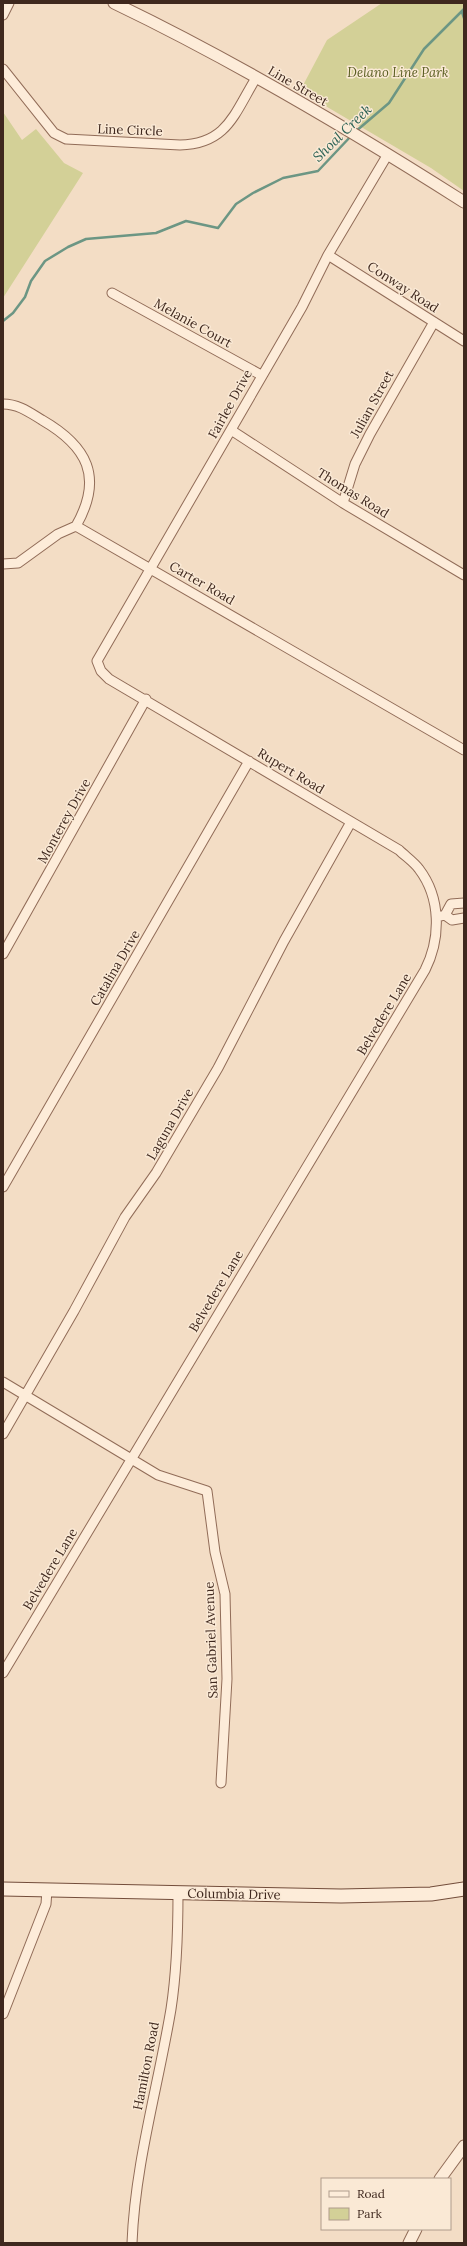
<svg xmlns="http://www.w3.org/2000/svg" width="467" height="2246" font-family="Lora,serif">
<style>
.green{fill:#d3d097}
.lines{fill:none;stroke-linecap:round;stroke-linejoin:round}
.stream{stroke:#6c9684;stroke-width:2.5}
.minor-casing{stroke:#916c58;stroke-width:11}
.tertiary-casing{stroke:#916c58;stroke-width:13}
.secondary-casing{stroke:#734d3b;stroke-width:15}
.minor{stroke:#fdecd9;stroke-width:9}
.tertiary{stroke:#fdecd9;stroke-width:11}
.secondary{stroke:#fdecd9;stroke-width:13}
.labels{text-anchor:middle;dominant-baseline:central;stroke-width:3;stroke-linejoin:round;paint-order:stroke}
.park-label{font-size:13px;font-style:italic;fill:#5a5e22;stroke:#fae9d5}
.street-label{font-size:13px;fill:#3f281e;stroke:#fae9d5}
.water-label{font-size:14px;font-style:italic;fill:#2b6154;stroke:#fae9d5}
</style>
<rect width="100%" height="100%" fill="#f3ddc5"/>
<path class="green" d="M 382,3 L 464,3 L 464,191 L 431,168 L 300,91 L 327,40 Z
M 3,112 L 22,140 L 36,129 L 64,163 L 83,173 L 3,298 Z"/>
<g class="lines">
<path class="stream" d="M 462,12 L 464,18
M 355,132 L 389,103 L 424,49 L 464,9
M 3,321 L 13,313 L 25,297 L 31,281 L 45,261 L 68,247 L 86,239 L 156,233 L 186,221 L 218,228 L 236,204 L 253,193 L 283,178 L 318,171 L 352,135"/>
<g class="minor-casing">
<path id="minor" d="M 3,15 L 9,3
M 3,69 L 54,133 L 66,139 L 180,145 C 227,144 234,114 256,78
M 328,255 L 464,341
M 112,293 L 261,375
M 3,404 C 18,404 29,412 42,420 C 87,446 104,477 76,526
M 231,430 L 343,503 L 464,575
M 343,503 L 355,464 L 370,434 L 434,322
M 76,526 L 464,750
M 3,564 L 18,563 L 58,534 L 76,526
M 445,915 L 451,904 L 464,903
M 437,917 L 445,915 L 452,920 L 464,918
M 3,954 L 146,699
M 3,1187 L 249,761
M 3,1382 L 158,1475 L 207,1491 L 215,1552 L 225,1594 L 227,1679 L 221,1783
M 3,1434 L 74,1311 L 125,1217 L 156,1173 L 218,1068 L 284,941 L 351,822
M 3,1673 L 425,970 C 441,938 441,898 419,869 C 414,862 405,856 399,850 L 109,679 L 101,671 L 97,661 L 302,307 L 328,255 L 388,154
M 3,2014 L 46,1904 L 47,1890
M 132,2243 C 135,2164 158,2087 171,2009 C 177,1970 178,1932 178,1893"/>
</g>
<g class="tertiary-casing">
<path id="tertiary" d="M 114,3 C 235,61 351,130 464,202
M 440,2179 L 464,2146
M 409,2243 L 416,2229"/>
</g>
<g class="secondary-casing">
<path id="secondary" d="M 3,1889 L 341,1896 L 431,1894 L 464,1889"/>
</g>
<use href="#minor" class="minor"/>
<use href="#tertiary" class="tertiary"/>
<use href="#secondary" class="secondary"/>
</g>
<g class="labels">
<g class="park-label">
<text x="398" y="72">Delano Line Park</text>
</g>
<g class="street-label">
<text transform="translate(298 86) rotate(30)">Line Street</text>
<text transform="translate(130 130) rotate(2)">Line Circle</text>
<text transform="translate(403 287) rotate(33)">Conway Road</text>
<text transform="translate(193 323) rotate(29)">Melanie Court</text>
<text transform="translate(230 404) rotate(-61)">Fairlee Drive</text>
<text transform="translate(372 404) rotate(-61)">Julian Street</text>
<text transform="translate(353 493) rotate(32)">Thomas Road</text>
<text transform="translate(202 583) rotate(30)">Carter Road</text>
<text transform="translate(291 771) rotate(31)">Rupert Road</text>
<text transform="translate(64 821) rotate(-61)">Monterey Drive</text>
<text transform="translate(115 968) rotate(-60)">Catalina Drive</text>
<text transform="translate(384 1014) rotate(-59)">Belvedere Lane</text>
<text transform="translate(170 1124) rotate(-60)">Laguna Drive</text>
<text transform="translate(216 1291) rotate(-59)">Belvedere Lane</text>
<text transform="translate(50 1569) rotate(-59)">Belvedere Lane</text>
<text transform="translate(211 1640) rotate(-92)">San Gabriel Avenue</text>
<text transform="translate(234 1894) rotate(1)">Columbia Drive</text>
<text transform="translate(146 2066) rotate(-79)">Hamilton Road</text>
</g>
<g class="water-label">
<text transform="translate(342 133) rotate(-44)">Shoal Creek</text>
</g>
</g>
<rect width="467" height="2246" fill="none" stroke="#3f281e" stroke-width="8"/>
<rect x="321" y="2178" width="130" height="52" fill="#fae9d5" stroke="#af9c8c"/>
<rect x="329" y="2191" width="20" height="6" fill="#fdecd9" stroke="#af9c8c"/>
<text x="357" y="2198" font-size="12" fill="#3f281e">Road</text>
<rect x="329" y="2208" width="20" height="12" fill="#d3d097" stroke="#af9c8c"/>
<text x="357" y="2218" font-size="12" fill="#3f281e">Park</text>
</svg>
